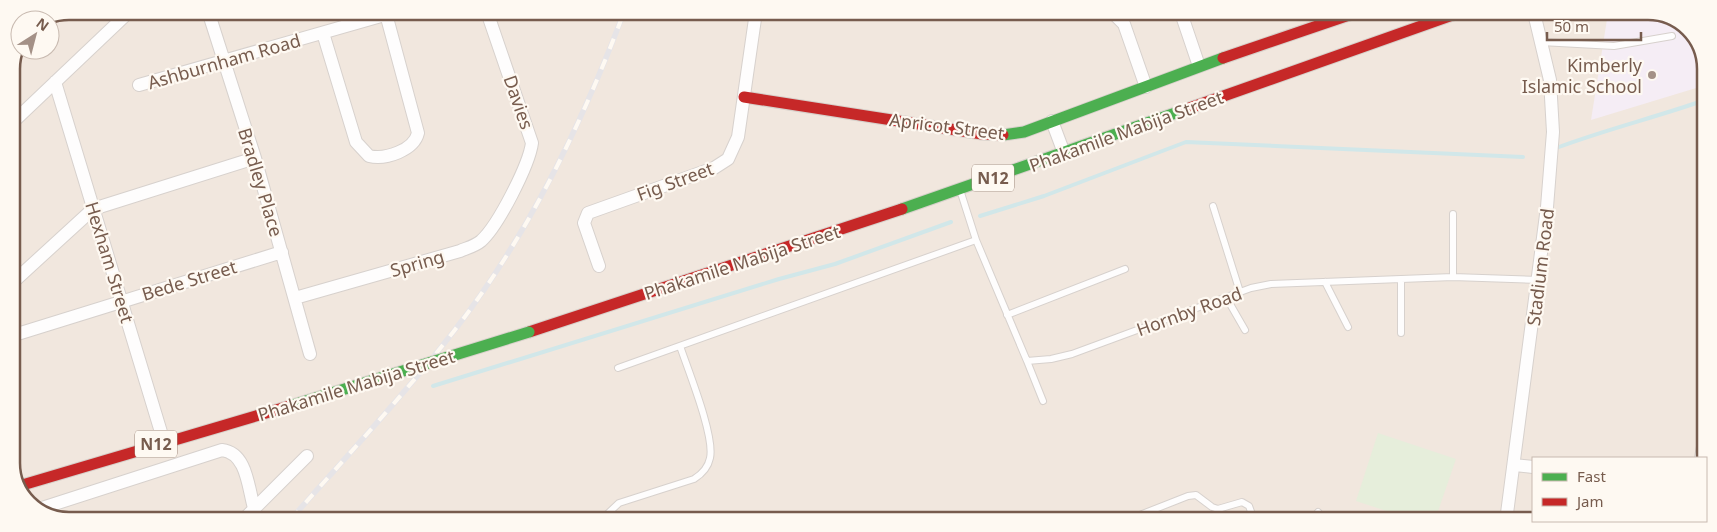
<svg xmlns="http://www.w3.org/2000/svg" width="1717" height="532" font-family="'Noto Sans',sans-serif">
<style>
.residential{fill:#f1e7de}
.education{fill:#f5edf5}
.green{fill:#e6eedb}
.lines{fill:none;stroke-linecap:round;stroke-linejoin:round}
.stream{stroke:#d1e7e9;stroke-width:4}
.lane-casing{stroke:#d7d1cd;stroke-width:8}
.street-casing{stroke:#d7d1cd;stroke-width:14}
.fast-casing{stroke:#d6d0ca;stroke-width:13}
.jam-casing{stroke:#d6d0ca;stroke-width:13}
.lane{stroke:#fefdfd;stroke-width:6}
.street{stroke:#fefdfd;stroke-width:12}
.fast{stroke:#4caf50;stroke-width:11}
.jam{stroke:#c62828;stroke-width:11}
.rail-casing{stroke:#e6e4e7;stroke-width:5.5}
.rail{stroke:#fef9f2;stroke-width:4;stroke-dasharray:11;stroke-linecap:butt}
.fast-bridge-casing{stroke:#d9d1cc;stroke-width:13;stroke-linecap:butt}
.fast-bridge{stroke:#4caf50;stroke-width:11}
.poi-dot{fill:#a49187;stroke:#fef9f2;stroke-width:2}
.labels{text-anchor:middle;dominant-baseline:central;stroke-width:4.5;stroke-linejoin:round;paint-order:stroke}
.shield{fill:#fef9f2;stroke:#a08b7f;stroke-width:1}
.shield-label{font-size:16px;font-weight:bold;fill:#775c4e}
.street-label{font-size:18px;fill:#775c4e;stroke:#fef9f2}
.poi-label{font-size:18px;fill:#775c4e;stroke:#fef9f2;text-anchor:end}
.rim{fill:none;stroke:#775c4e;stroke-width:2.5}
</style>
<rect width="100%" height="100%" fill="#f8f4f0"/>
<path class="residential" d="M 69,11 L 1663,13 L 1694,34 L 1706,65 L 1704,458 L 1533,458 L 1533,521 L 54,519 L 23,498 L 11,467 L 11,69 L 20,48 L 20,50 L 50,50 L 50,20 L 48,20 Z"/>
<path class="education" d="M 1608,13 L 1663,13 L 1694,34 L 1706,65 L 1706,85 L 1591,120 Z"/>
<path class="green" d="M 1378,433 L 1456,459 L 1435,520 L 1414,520 L 1356,501 Z"/>
<g class="lines">
<path class="stream" d="M 1559,147 C 1607,129 1657,117 1705,100
M 980,216 L 1044,196 L 1186,142 L 1523,157
M 433,386 L 779,279 L 835,264 L 951,222"/>
<g class="lane-casing">
<path id="lane" d="M 1541,42 L 1614,46 L 1672,36
M 961,193 L 976,240 L 1027,361 L 1051,359 L 1072,354 L 1251,288 L 1271,284 L 1453,277 L 1538,280
M 1213,206 L 1240,292
M 1453,214 L 1453,277
M 1325,282 L 1348,327
M 1226,297 L 1245,330
M 1007,315 L 1125,269
M 1401,333 L 1401,279
M 1027,361 L 1043,401
M 618,368 L 976,240
M 1318,512 L 1325,520
M 602,519 L 619,503 L 694,479 C 702,474 708,468 710,458 C 715,436 688,370 680,346
M 1127,520 L 1188,496 L 1196,495 L 1212,507 L 1218,509 L 1242,502 L 1249,506 L 1254,520"/>
</g>
<g class="street-casing">
<path id="street" d="M 208,11 L 255,158 L 310,354
M 1113,13 L 1124,24 L 1146,87
M 1181,13 L 1199,66
M 323,33 L 356,142 L 369,156 C 386,160 414,150 418,133 L 386,14
M 55,82 L 164,442
M 139,85 L 395,12
M 1052,121 L 1064,153
M 11,124 L 130,11
M 599,266 L 584,223 L 588,213 L 714,168 L 728,159 L 738,137 L 756,12
M 11,284 L 93,209 L 255,158
M 295,298 L 460,251 C 467,248 475,246 481,241 C 498,226 529,165 532,143 L 487,12
M 11,336 L 282,252
M 1701,458 L 1704,441
M 1515,465 L 1533,467
M 39,509 L 222,450 C 247,453 248,487 254,508
M 244,519 L 307,456
M 1506,521 L 1547,207 L 1553,132 L 1550,80 L 1534,13"/>
</g>
<g class="fast-casing">
<path id="fast" d="M 1003,135 L 1024,132 L 1223,58
M 902,209 L 1184,110"/>
</g>
<g class="jam-casing">
<path id="jam" d="M 1223,58 L 1355,13
M 744,97 L 982,134 L 1003,135
M 1184,110 L 1458,13
M 529,332 L 902,209
M 19,486 L 293,405"/>
</g>
<use href="#lane" class="lane"/>
<use href="#street" class="street"/>
<use href="#fast" class="fast"/>
<use href="#jam" class="jam"/>
<g class="rail-casing">
<path id="rail" d="M 291,519 C 346,457 403,396 454,331 C 528,236 582,124 624,12"/>
</g>
<use href="#rail" class="rail"/>
<g class="fast-bridge-casing">
<path id="fast-bridge" d="M 293,405 L 529,332"/>
</g>
<use href="#fast-bridge" class="fast-bridge"/>
</g>
<circle class="poi-dot" cx="1652" cy="75" r="5"/>
<g class="labels">
<g class="shield">
<rect x="972" y="164.5" width="42" height="27" rx="4"/>
<rect x="135" y="430.5" width="42" height="27" rx="4"/>
</g>
<g class="shield-label">
<text x="993" y="178">N12</text>
<text x="156" y="444">N12</text>
</g>
<g class="street-label">
<text transform="translate(224 61) rotate(-16)">Ashburnham Road</text>
<text transform="translate(519 102) rotate(71)">Davies</text>
<text transform="translate(947 126) rotate(7)">Apricot Street</text>
<text transform="translate(1126 131) rotate(-20)">Phakamile Mabija Street</text>
<text transform="translate(675 181) rotate(-20)">Fig Street</text>
<text transform="translate(261 182) rotate(73)">Bradley Place</text>
<text transform="translate(110 262) rotate(73)">Hexham Street</text>
<text transform="translate(742 262) rotate(-18)">Phakamile Mabija Street</text>
<text transform="translate(417 263) rotate(-16)">Spring</text>
<text transform="translate(1540 267) rotate(-83)">Stadium Road</text>
<text transform="translate(189 280) rotate(-17)">Bede Street</text>
<text transform="translate(1189 311) rotate(-20)">Hornby Road</text>
<text transform="translate(356 385) rotate(-17)">Phakamile Mabija Street</text>
</g>
<g class="poi-label">
<text x="1642" y="65">Kimberly<tspan x="1642" dy="21">Islamic School</tspan></text>
</g>
</g>
<path d="M0 0H1717V532H0ZM69 20H1648A49 49 0 0 1 1697 69V463A49 49 0 0 1 1648 512H69A49 49 0 0 1 20 463V69A49 49 0 0 1 69 20Z" fill="#fef9f2" fill-rule="evenodd"/>
<path class="rim" d="M69 20H1648A49 49 0 0 1 1697 69V463A49 49 0 0 1 1648 512H69A49 49 0 0 1 20 463V69A49 49 0 0 1 69 20Z"/>
<rect x="1532" y="457" width="175" height="65" fill="#fef9f2" stroke="#c8bab0"/>
<rect x="1542" y="473" width="25" height="8" fill="#4caf50" stroke="#c8bab0"/>
<text x="1577" y="482" font-size="15" fill="#775c4e">Fast</text>
<rect x="1542" y="498" width="25" height="8" fill="#c62828" stroke="#c8bab0"/>
<text x="1577" y="507" font-size="15" fill="#775c4e">Jam</text>
<g transform="translate(35 35) rotate(36)"><circle r="24" fill="#fef9f2" stroke="#c8bab0"/>
<path d="M0-4L9 19L0 12L-9 19Z" fill="#a49187"/>
<text y="-8" font-size="14" font-weight="bold" text-anchor="middle" fill="#775c4e">N</text>
</g>
<path d="M1547 32v8h94v-8" fill="none" stroke="#775c4e" stroke-width="2.5"/>
<text x="1554" y="32" font-size="15" fill="#775c4e" stroke="#fef9f2" stroke-width="4" paint-order="stroke">50 m</text>
</svg>
